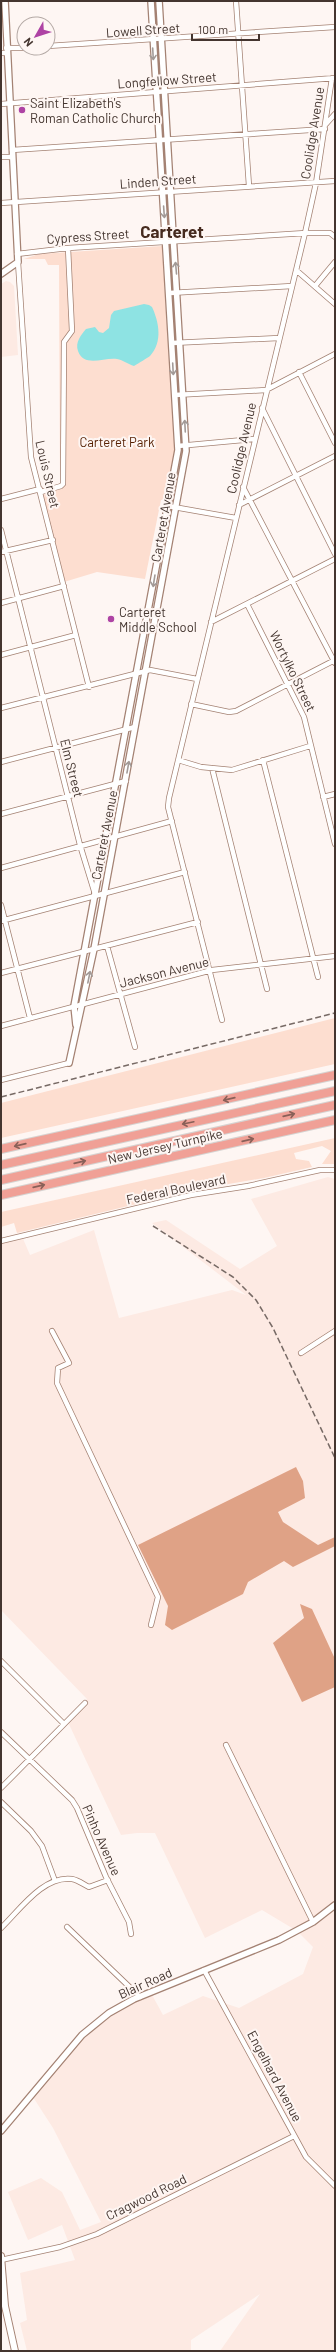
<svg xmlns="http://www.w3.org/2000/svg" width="336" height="2352" font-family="Barlow,sans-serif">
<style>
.built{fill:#fdeae3}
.green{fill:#fdded0}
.forest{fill:#dfa286}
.water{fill:#8ee3e3}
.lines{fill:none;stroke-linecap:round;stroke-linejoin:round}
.minor-casing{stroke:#a48273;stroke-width:6}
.tertiary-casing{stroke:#a48273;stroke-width:8}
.secondary-casing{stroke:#a48273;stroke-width:8}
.motorway-casing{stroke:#d6d3d1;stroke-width:10}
.minor{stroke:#fff;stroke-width:4.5}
.tertiary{stroke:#fff;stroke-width:5.5}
.secondary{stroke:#fff;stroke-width:6}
.motorway{stroke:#f0a096;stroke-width:8}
.rail{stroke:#776a65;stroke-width:1.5;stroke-dasharray:6 3;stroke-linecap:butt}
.oneway{stroke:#a29a97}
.oneway2{stroke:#896058}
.poi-dot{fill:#ae43a4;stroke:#fef6f3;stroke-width:1.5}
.labels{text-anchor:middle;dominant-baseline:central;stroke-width:4;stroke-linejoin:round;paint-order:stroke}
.street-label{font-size:13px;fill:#44352f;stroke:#fef6f3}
.poi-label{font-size:13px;fill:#44352f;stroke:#fef6f3;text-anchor:start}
.park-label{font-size:13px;fill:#551e00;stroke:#fef6f3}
.district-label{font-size:17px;font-weight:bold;fill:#462a1e;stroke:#fef6f3}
</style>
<rect width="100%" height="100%" fill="#fef6f3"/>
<path class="built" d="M 6,281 L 10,282 L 14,286 L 18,355 L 1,357 L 1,284 Z
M 328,1177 L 335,1179 L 335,2351 L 220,2351 L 260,2294 L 191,2340 L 191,2351 L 27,2351 L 20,2323 L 27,2320 L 20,2273 L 75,2260 L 62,2225 L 28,2240 L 8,2192 L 41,2178 L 62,2192 L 80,2230 L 101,2222 L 53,2128 L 31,2094 L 102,2017 L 151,1993 L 163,2015 L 203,1996 L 239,2008 L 303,1974 L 313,1947 L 297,1931 L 262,1910 L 205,1938 L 155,1833 L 137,1833 L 121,1835 L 67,1720 L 87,1699 L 1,1610 L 1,1239 L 21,1234 L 30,1255 L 94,1230 L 119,1318 L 232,1290 L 246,1295 L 152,1223 L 166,1220 L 240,1269 L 277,1246 L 251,1199 Z"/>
<path class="green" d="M 162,246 L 175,450 L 166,499 L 161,500 L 145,579 L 97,572 L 64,582 L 40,489 L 60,484 L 59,265 L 48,265 L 45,259 L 24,259 L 39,254 Z
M 335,1018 L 335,1064 L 1,1138 L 1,1103 Z
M 335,1138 L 335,1164 L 322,1164 L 331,1151 L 322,1146 L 294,1153 L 296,1159 L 309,1161 L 312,1167 L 264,1178 L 194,1190 L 17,1233 L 14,1223 L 1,1227 L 1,1212 Z"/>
<path class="forest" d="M 296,1467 L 303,1481 L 305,1498 L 278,1512 L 283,1522 L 318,1545 L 335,1537 L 335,1546 L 293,1567 L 284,1561 L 248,1582 L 243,1594 L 172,1630 L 165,1625 L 168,1606 L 138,1545 Z
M 300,1604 L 312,1609 L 335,1659 L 335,1687 L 302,1702 L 273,1643 L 304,1618 Z"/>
<path class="water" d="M 144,304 L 149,305 L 152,307 C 159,322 163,342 150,356 C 147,358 139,363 134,366 C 128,364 123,360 117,359 C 104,357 84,368 78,351 C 75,342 81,335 86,329 L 95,327 L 99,332 L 103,333 L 109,328 L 111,315 L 114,311 Z"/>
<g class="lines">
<g class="minor-casing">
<path id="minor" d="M 236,1 L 249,186
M 48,46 L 335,27
M 6,48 L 24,48
M 1,53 L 7,53
M 1,104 L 335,78
M 326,124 L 335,114
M 12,150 L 325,129
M 1,157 L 12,157
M 1,203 L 335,181
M 17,254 L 68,248 L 306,233 L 330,233 L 335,237
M 18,262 L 31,457 L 89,687
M 296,270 L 335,304
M 315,286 L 335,262
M 170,293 L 292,286
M 172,343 L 279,338
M 299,372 L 335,443
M 175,395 L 266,390 L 335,354
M 262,408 L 335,554
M 178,446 L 254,439
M 243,487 L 335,663
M 41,492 L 61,486 L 63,484 L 64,342 L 72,331 L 68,248
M 1,499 L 40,489
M 239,505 L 335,456
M 168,506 L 236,518
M 1,530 L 80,845 L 95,894
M 1,552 L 53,540
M 1,603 L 64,586
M 247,604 L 304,717 L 335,844
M 211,622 L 335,559
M 1,655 L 76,635
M 191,704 L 229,712 L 236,711 L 335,660
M 1,708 L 150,670 L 197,679
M 178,760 L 201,767 L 232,770 L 310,746
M 263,760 L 318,977
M 1,762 L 135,727
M 212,768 L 267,989
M 323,797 L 335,794
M 1,814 L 126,781
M 1,868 L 172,821
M 1,905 L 30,1018
M 1,921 L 185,872
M 107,946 L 135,1047
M 1,973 L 198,922
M 222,1020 L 168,807 L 169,798 L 305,233 L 316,183 L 332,78
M 1,1026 L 212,970 L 335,956
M 1,1080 L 69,1063
M 1,1241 L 191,1195 L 248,1186 L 320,1170 L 335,1170
M 52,1331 L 69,1363 L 58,1368 L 57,1383 L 158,1597 L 151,1625
M 301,1353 L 335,1331
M 1,1661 L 64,1724
M 1,1732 L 72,1800 L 77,1808 L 106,1877 L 129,1922 L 131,1934
M 226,1745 L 313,1922
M 1,1788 L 85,1703
M 1,1802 L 31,1831 L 42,1846 L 55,1881
M 67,1927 L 140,1997
M 1,1928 C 19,1911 43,1875 72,1879 C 78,1880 83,1884 89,1887 L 108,1880
M 204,1970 L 306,2157 L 335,2186
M 1,2260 L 60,2247 L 97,2234 L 294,2136"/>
</g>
<g class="tertiary-casing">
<path id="tertiary" d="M 1,274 L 18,262 L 5,1
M 76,1025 L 74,1006 L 178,450 L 151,1
M 69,1063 L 94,949 L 186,451 L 159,1
M 1,2131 L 82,2035 L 109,2013 L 134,1999 L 279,1940 L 313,1922 L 335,1905"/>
</g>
<g class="secondary-casing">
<path id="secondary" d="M 1,2256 L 5,2306 L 15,2351"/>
</g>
<g class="motorway-casing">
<path id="motorway" d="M 1,1149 L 335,1075
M 1,1165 L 335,1091
M 1,1180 L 335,1105
M 1,1195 L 335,1120"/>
</g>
<use href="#minor" class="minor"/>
<use href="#tertiary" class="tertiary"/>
<use href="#secondary" class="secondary"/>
<use href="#motorway" class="motorway"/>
<path class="rail" d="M 1,1097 L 335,1013
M 153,1226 L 233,1277 L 256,1300 L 273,1328 L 335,1458"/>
</g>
<defs><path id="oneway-shaft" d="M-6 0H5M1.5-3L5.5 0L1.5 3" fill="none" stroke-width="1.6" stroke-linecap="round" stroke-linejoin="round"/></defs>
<g class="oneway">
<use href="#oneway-shaft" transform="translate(153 54) rotate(87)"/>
<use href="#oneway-shaft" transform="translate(164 212) rotate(86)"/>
<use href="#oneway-shaft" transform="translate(176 268) rotate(-95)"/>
<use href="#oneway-shaft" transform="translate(173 369) rotate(87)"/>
<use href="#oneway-shaft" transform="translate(185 426) rotate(-93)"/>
<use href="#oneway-shaft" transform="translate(154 581) rotate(99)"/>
<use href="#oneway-shaft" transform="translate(128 767) rotate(-80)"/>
<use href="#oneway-shaft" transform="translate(89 977) rotate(-79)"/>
</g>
<g class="oneway2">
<use href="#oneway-shaft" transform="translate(229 1099) rotate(167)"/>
<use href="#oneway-shaft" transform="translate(289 1115) rotate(-13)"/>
<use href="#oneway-shaft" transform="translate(188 1123) rotate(168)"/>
<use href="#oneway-shaft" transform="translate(248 1140) rotate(-13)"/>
<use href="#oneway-shaft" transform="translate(20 1145) rotate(167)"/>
<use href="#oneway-shaft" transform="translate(80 1162) rotate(-13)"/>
<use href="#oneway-shaft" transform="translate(39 1186) rotate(-13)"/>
</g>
<g class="poi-dot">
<circle cx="22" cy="110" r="4"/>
<circle cx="111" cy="619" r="4"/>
</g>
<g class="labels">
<g class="street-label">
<text transform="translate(143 30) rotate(-4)">Lowell Street</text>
<text transform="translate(167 80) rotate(-4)">Longfellow Street</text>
<text transform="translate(312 133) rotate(-81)">Coolidge Avenue</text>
<text transform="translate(158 181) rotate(-4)">Linden Street</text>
<text transform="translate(88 236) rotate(-4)">Cypress Street</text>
<text transform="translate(241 448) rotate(-77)">Coolidge Avenue</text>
<text transform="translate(48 474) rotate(77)">Louis Street</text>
<text transform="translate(163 517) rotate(-80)">Carteret Avenue</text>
<text transform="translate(293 671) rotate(64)">Wortylko Street</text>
<text transform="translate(72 768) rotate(76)">Elm Street</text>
<text transform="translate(104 835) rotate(-79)">Carteret Avenue</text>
<text transform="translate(164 972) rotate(-14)">Jackson Avenue</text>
<text transform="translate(165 1146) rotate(-13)">New Jersey Turnpike</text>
<text transform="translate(176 1189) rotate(-12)">Federal Boulevard</text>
<text transform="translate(102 1840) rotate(66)">Pinho Avenue</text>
<text transform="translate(145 1983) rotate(-24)">Blair Road</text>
<text transform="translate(275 2076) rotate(62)">Engelhard Avenue</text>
<text transform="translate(146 2197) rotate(-26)">Cragwood Road</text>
</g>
<g class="poi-label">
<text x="30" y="103">Saint Elizabeth's<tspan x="30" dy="15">Roman Catholic Church</tspan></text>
<text x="119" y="612">Carteret<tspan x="119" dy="15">Middle School</tspan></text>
</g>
<g class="park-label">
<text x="117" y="442">Carteret Park</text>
</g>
<g class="district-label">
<text x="172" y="231">Carteret</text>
</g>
</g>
<rect width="336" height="2352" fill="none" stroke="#44352f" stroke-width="4"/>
<g transform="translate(36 36) rotate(231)"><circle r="19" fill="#fef6f3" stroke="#b4a9a5"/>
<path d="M0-3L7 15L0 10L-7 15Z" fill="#ae43a4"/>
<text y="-6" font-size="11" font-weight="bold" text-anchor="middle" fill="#44352f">N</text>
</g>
<path d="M192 34v6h67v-6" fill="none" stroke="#44352f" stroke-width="2"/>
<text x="198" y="34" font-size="12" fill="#44352f" stroke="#fef6f3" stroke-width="3" paint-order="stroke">100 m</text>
</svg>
